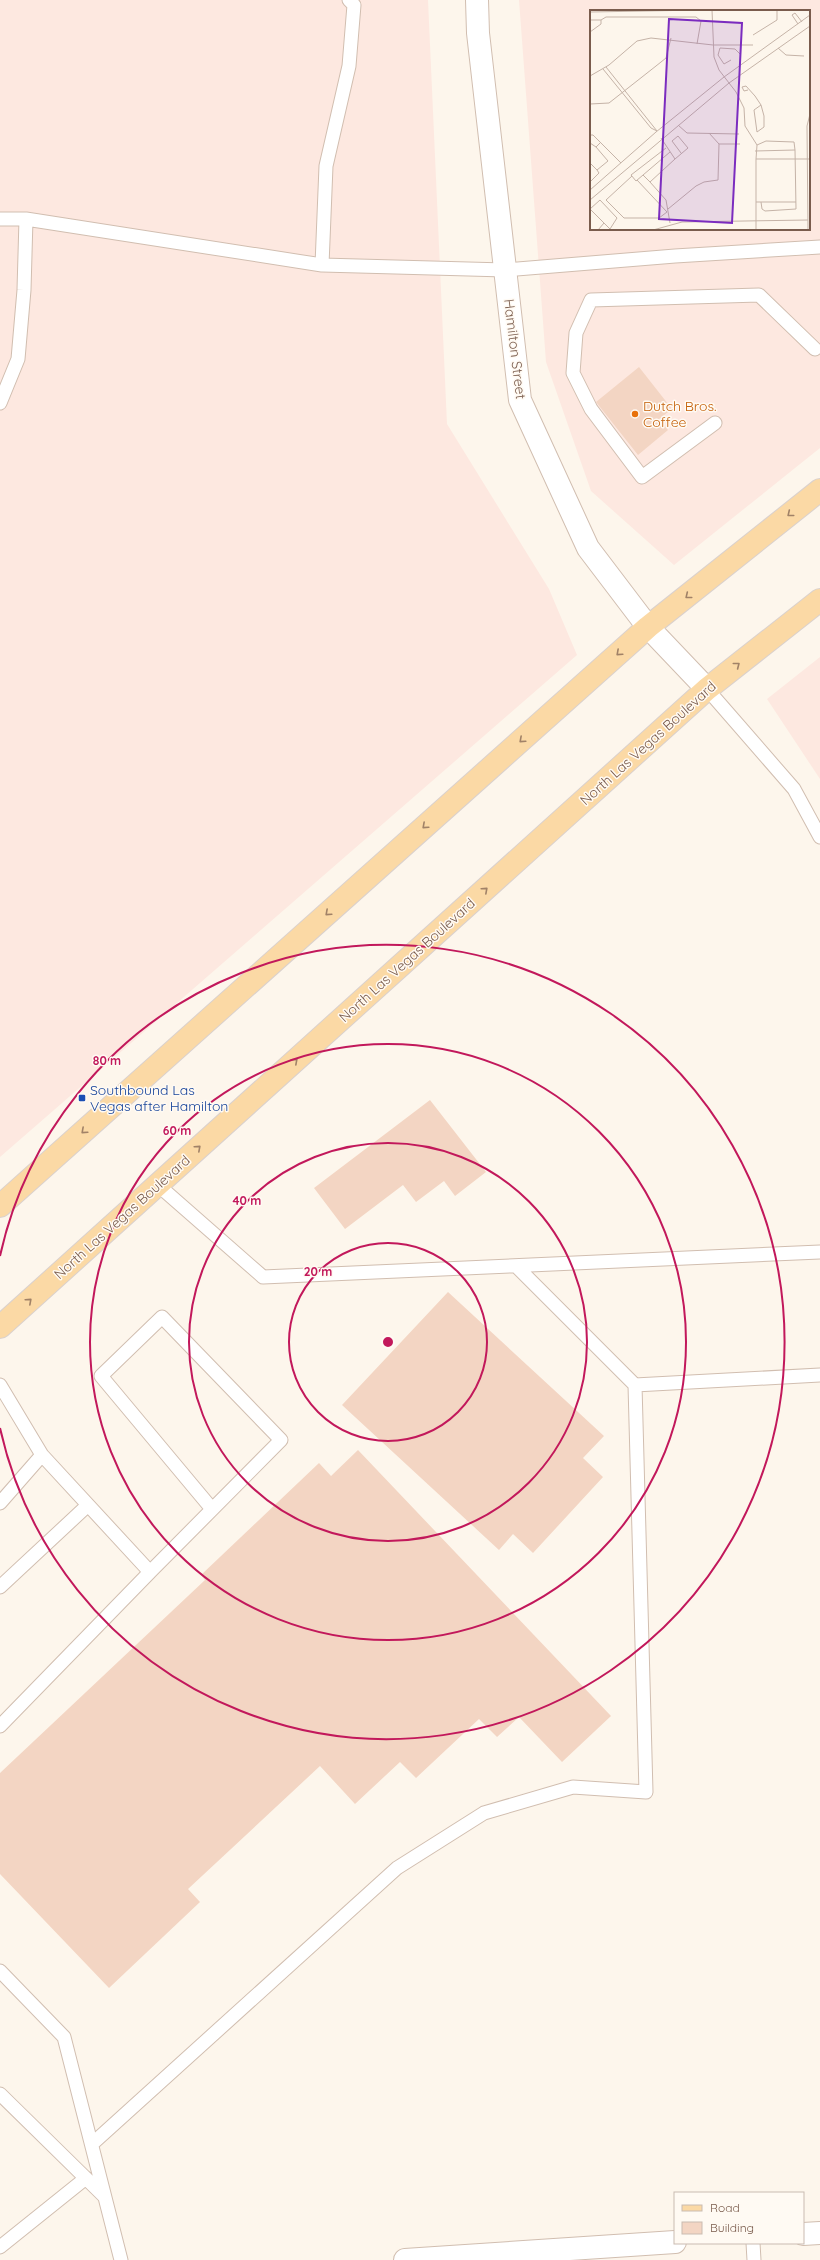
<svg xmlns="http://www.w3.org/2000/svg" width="820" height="2260" font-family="Quicksand,sans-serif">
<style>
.commercial{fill:#fde8e0;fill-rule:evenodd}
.building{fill:#f3d5c3}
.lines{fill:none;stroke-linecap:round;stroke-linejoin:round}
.lane-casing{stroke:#d1beb0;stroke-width:15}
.street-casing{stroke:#d1beb0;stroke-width:24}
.primary-casing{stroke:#dad1cd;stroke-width:24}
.lane{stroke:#fff;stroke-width:13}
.street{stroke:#fff;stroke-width:22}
.primary{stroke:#fbd9a5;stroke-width:22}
.oneway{stroke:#a18267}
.ring{fill:none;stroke:#c2185b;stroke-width:2}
.food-dot{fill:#e8710a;stroke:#fffaf3;stroke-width:1.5}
.transit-dot{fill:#1a4fb4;stroke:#fffaf3;stroke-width:1.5}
.labels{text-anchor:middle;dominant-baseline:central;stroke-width:3;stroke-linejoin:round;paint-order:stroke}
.street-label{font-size:14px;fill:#7a5c4d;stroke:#fffaf3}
.food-label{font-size:14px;fill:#c56008;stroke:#fffaf3;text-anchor:start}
.transit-label{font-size:14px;fill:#164399;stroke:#fffaf3;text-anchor:start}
.inset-road{fill:none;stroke:#c5b3a7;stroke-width:1}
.view{fill:#7b2cbf;fill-opacity:0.15;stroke:#7b2cbf;stroke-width:2}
.inset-edge{fill:none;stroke:#7a5c4d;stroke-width:2}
.centre{fill:#c2185b;stroke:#fffaf3;stroke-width:2}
.ring-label{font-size:12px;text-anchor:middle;font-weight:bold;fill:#c2185b;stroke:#fffaf3;stroke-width:3;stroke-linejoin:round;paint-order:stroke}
</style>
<rect width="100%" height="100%" fill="#fdf6ec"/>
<path class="commercial" d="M 0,0 L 428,0 L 447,424 L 549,589 L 577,655 L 0,1157 Z
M 519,0 L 820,0 L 820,448 L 674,565 L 591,491 L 546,362 ZM 591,11 L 809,11 L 809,229 L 591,229 Z
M 820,657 L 820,779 L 767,699 Z"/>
<path class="building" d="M 639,367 L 672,409 L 659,419 L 668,430 L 638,455 L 596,402 Z
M 430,1100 L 486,1172 L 455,1196 L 444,1181 L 416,1202 L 403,1185 L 345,1229 L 314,1188 Z
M 448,1292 L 604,1436 L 583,1458 L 603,1477 L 533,1553 L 513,1534 L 499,1550 L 342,1405 Z
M 358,1450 L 611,1716 L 562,1762 L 519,1717 L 497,1737 L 479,1719 L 416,1778 L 400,1762 L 355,1804 L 320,1766 L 188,1889 L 200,1902 L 109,1988 L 0,1874 L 0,1773 L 205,1580 L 201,1575 L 319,1463 L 331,1476 Z"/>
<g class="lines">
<g class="lane-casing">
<path id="lane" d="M 0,219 L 26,219 L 322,265 L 505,270 L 675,256 L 820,247
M 322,265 L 326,166 L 349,66 L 354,5 L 349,0
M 0,403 L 18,359 L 24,290 L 26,219
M 715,423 L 642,477 L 591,409 L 573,373 L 576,333 L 591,300 L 759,295 L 815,349
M 707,689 L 794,789 L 820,837
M 158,1185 L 263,1277 L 820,1252
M 516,1266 L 635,1385 L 820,1375
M 0,1385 L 42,1455 L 150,1572 L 281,1440 L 162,1317 L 101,1376 L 212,1509
M 0,1503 L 42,1455
M 0,1587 L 88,1505
M 0,1726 L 150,1572
M 0,1971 L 64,2037 L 121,2260
M 0,2094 L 105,2197
M 92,2144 L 397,1868 L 484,1813 L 573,1787 L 646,1792 L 635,1385
M 753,2243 L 754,2260
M 0,2247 L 86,2178"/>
</g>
<g class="street-casing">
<path id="street" d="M 477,0 L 478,33 L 520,400 L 588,548 L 648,627 L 707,689
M 803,2234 L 820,2233
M 405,2260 L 675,2242"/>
</g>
<g class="primary-casing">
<path id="primary" d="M 0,1206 L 648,627 L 820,490
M 0,1327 L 707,689 L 820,600"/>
</g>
<use href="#lane" class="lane"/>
<use href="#street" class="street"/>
<use href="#primary" class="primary"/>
</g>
<defs><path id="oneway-chevron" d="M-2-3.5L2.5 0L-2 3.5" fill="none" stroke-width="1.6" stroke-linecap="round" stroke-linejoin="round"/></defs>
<g class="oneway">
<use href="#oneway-chevron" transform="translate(790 514) rotate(141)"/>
<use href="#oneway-chevron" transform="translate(688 596) rotate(141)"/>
<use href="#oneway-chevron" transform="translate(619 653) rotate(138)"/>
<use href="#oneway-chevron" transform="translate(737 665) rotate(-38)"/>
<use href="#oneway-chevron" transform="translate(522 740) rotate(138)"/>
<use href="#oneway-chevron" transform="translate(425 826) rotate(138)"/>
<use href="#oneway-chevron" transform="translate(485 890) rotate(-42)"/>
<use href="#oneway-chevron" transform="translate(328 913) rotate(138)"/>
<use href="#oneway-chevron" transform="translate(295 1061) rotate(-42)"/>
<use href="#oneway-chevron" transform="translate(84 1131) rotate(138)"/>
<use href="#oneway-chevron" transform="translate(198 1148) rotate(-42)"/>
<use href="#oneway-chevron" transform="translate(29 1301) rotate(-42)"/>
</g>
<g class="ring">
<circle cx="388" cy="1342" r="99"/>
<circle cx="388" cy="1342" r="199"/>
<circle cx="388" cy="1342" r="298"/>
<path d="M0 1256A397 397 0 1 1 0 1428"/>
</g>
<circle class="food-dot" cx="635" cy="414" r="4"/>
<rect class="transit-dot" x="78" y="1094" width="8" height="8" rx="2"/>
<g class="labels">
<g class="street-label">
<text transform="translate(515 349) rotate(83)">Hamilton Street</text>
<text transform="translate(648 743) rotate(-42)">North Las Vegas Boulevard</text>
<text transform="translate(407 960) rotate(-42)">North Las Vegas Boulevard</text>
<text transform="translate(122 1217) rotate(-42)">North Las Vegas Boulevard</text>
</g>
<g class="food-label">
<text x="643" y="406">Dutch Bros.<tspan x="643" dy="16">Coffee</tspan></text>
</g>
<g class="transit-label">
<text x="90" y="1090">Southbound Las<tspan x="90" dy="16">Vegas after Hamilton</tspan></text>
</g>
</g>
<g transform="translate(590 10)">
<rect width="220" height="220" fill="#fdf6ec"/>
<path class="inset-road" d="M 122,0 L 124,47 L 129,60 L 146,82 L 154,98 L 155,116 L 167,135 L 166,149 L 220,149M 0,2 L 110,0M 0,10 L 11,10 L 16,7 L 106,7 L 111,11 L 107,34M 208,14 L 202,5 L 205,3 L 212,12M 0,22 L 11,14 L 11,10M 163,25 L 187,10 L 187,0M 220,29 L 220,51M 188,38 L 196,45 L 214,46M 141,50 L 134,54 L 128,45 L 130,38 L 145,39 L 150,44M 16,57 L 67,121M 13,59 L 61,118 L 67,121M 0,66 L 19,55 L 47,31 L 61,28 L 123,35 L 163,35M 158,80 L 154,81 L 152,77 L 156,76 L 165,86 L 171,95 L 174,106 L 174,117 L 167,122 L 164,100 L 171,95M 0,94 L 19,93 L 66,56 L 76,48 L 81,28M 88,115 L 97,123 L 149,124M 119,123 L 129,134 L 150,134M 0,125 L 3,125 L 31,153M 71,128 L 85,149 L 98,138 L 88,126 L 82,131 L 91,143M 0,133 L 6,137 L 11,132M 76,138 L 41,165 L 46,171 L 80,142M 165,141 L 205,140 L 204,132 L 176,131 L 167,135M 166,149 L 166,220M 0,153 L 7,160 L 18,151 L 6,137M 53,165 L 60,172 L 85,149M 42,166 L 16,190 L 34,208 L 69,208 L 77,202M 47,170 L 77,202M 0,172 L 9,163 L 7,160M 60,172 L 76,190 L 80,213M 0,180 L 66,122 L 134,67 L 220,5M 0,190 L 139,73 L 220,16M 166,192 L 171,192 L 172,199 L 175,201 L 206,199 L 205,140M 171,192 L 206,192M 0,199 L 10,190 L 27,208 L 20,219 L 14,213M 0,199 L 14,213 L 8,220M 78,199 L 106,176 L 114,172 L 128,170 L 129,134M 63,220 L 92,212 L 218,210M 218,220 L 217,116 L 220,104"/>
<path class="view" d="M 79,9 L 152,13 L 142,213 L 69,209 Z"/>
<rect width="220" height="220" class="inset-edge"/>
</g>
<circle cx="388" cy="1342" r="6" class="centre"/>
<g class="ring-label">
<text x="107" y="1065">80 m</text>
<text x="177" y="1135">60 m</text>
<text x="247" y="1205">40 m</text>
<text x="318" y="1276">20 m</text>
</g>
<rect x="674" y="2192" width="130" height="52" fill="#fffaf3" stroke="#cabbb1"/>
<rect x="682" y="2205" width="20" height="6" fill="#fbd9a5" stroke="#cabbb1"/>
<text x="710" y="2212" font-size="12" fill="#7a5c4d">Road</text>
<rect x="682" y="2222" width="20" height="12" fill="#f3d5c3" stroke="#cabbb1"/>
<text x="710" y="2232" font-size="12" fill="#7a5c4d">Building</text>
</svg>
